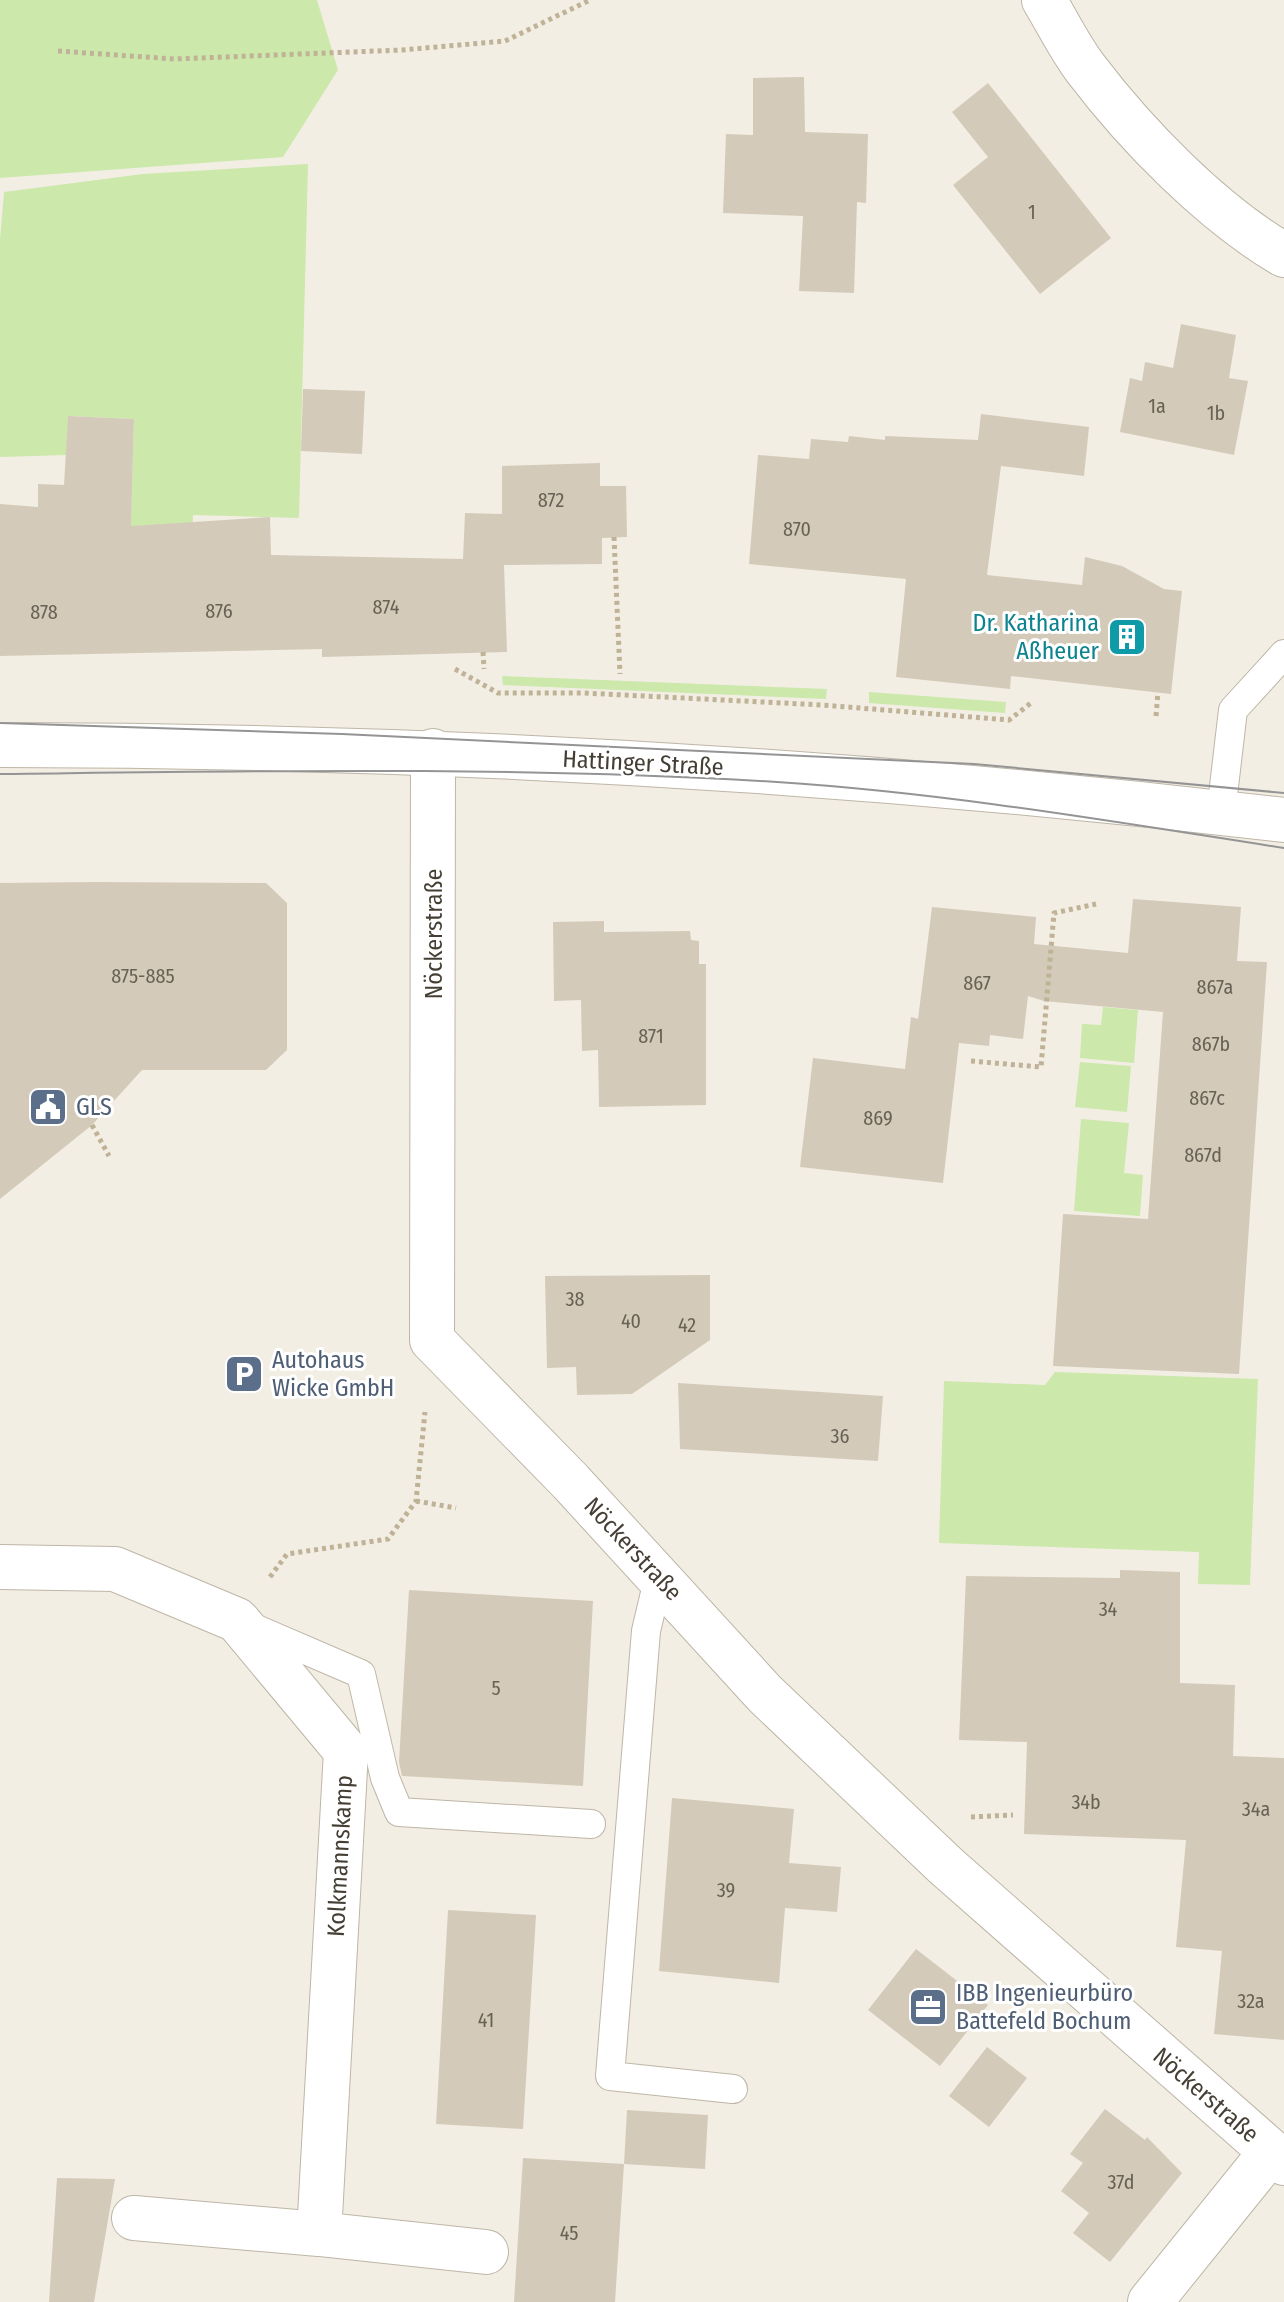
<svg xmlns="http://www.w3.org/2000/svg" width="1284" height="2302" font-family="'Fira Sans Condensed',sans-serif">
<style>
.green{fill:#cce8ab}
.building{fill:#d4cab9}
.lines{fill:none;stroke-linecap:round;stroke-linejoin:round}
.service-casing{stroke:#beb6a6;stroke-width:30}
.minor-casing{stroke:#beb6a6;stroke-width:46}
.tertiary-casing{stroke:#beb6a6;stroke-width:46}
.path{stroke:#c0b297;stroke-width:5;stroke-dasharray:4 4;stroke-linecap:butt}
.service{stroke:#fff;stroke-width:28}
.minor{stroke:#fff;stroke-width:44}
.tertiary{stroke:#fff;stroke-width:44}
.tram{stroke:#949494;stroke-width:2}
.labels{text-anchor:middle;dominant-baseline:central;stroke-width:6;stroke-linejoin:round;paint-order:stroke}
.number-label{font-size:20px;fill:#686155}
.culture-label{font-size:24px;fill:#0d838f;stroke:#fff;text-anchor:end}
.street-label{font-size:24px;fill:#443e34;stroke:#fff}
.service-label{font-size:24px;fill:#4e5e75;stroke:#fff;text-anchor:start}
</style>
<rect width="100%" height="100%" fill="#f2eee4"/>
<path class="green" d="M 0,0 L 317,0 L 338,70 L 283,157 L 0,178 Z
M 308,164 L 299,518 L 193,515 L 192,557 L 130,555 L 134,419 L 69,416 L 66,455 L 0,457 L 0,240 L 4,192 L 143,174 Z
M 502,676 L 827,689 L 826,699 L 503,685 Z
M 869,692 L 1006,702 L 1005,713 L 869,703 Z
M 1103,1007 L 1138,1010 L 1134,1063 L 1080,1058 L 1082,1024 L 1101,1025 Z
M 1080,1062 L 1131,1066 L 1127,1112 L 1075,1107 Z
M 1081,1119 L 1129,1123 L 1124,1173 L 1143,1175 L 1140,1216 L 1074,1211 Z
M 1055,1372 L 1258,1379 L 1250,1585 L 1198,1584 L 1199,1552 L 939,1543 L 944,1381 L 1045,1385 Z"/>
<path class="building" d="M 804,77 L 805,132 L 868,134 L 866,203 L 857,202 L 854,293 L 799,291 L 803,216 L 723,213 L 726,134 L 753,135 L 753,78 Z
M 988,83 L 1111,238 L 1040,294 L 953,185 L 988,157 L 952,112 Z
M 1181,324 L 1236,335 L 1229,378 L 1248,381 L 1234,455 L 1120,432 L 1130,378 L 1142,381 L 1145,362 L 1173,368 Z
M 303,389 L 365,391 L 362,454 L 301,451 Z
M 981,414 L 1089,427 L 1084,476 L 1001,466 L 987,575 L 1082,585 L 1085,557 L 1122,566 L 1164,589 L 1182,591 L 1171,694 L 1011,676 L 1010,689 L 896,677 L 906,579 L 749,564 L 758,455 L 809,459 L 811,439 L 848,442 L 849,436 L 885,440 L 885,436 L 978,440 Z
M 68,416 L 134,419 L 131,526 L 270,517 L 271,555 L 463,559 L 465,513 L 502,514 L 502,466 L 600,463 L 600,486 L 626,486 L 627,537 L 602,538 L 602,564 L 504,565 L 507,652 L 322,657 L 322,649 L 0,656 L 0,504 L 38,507 L 38,484 L 64,485 Z
M 94,882 L 266,883 L 287,903 L 287,1050 L 266,1070 L 142,1070 L 92,1125 L 0,1199 L 0,883 Z
M 1133,899 L 1241,907 L 1237,961 L 1267,962 L 1239,1374 L 1053,1366 L 1063,1214 L 1148,1219 L 1163,1012 L 1044,1001 L 1028,996 L 1023,1039 L 990,1035 L 989,1046 L 959,1043 L 943,1183 L 800,1167 L 813,1058 L 905,1069 L 911,1017 L 918,1019 L 932,907 L 1036,917 L 1034,944 L 1128,953 Z
M 604,921 L 604,932 L 690,931 L 691,940 L 699,941 L 699,964 L 706,964 L 706,1105 L 599,1107 L 598,1050 L 582,1051 L 581,1000 L 554,1001 L 553,922 Z
M 710,1275 L 710,1340 L 632,1394 L 577,1395 L 576,1367 L 547,1368 L 545,1276 Z
M 678,1383 L 883,1396 L 878,1461 L 680,1449 Z
M 1120,1570 L 1180,1572 L 1180,1683 L 1235,1685 L 1233,1756 L 1284,1758 L 1284,2040 L 1214,2034 L 1222,1951 L 1176,1947 L 1186,1840 L 1024,1834 L 1027,1742 L 959,1740 L 966,1576 L 1120,1578 Z
M 409,1590 L 593,1601 L 583,1786 L 402,1776 L 399,1762 Z
M 672,1798 L 794,1809 L 789,1863 L 841,1867 L 837,1912 L 785,1908 L 779,1983 L 659,1971 Z
M 448,1910 L 536,1915 L 523,2129 L 436,2124 Z
M 916,1949 L 988,2005 L 940,2066 L 868,2010 Z
M 987,2047 L 1027,2078 L 989,2127 L 949,2096 Z
M 1105,2109 L 1145,2140 L 1147,2137 L 1182,2173 L 1110,2262 L 1073,2233 L 1089,2213 L 1061,2191 L 1083,2163 L 1070,2154 Z
M 627,2110 L 708,2115 L 705,2169 L 624,2164 Z
M 523,2158 L 624,2164 L 615,2302 L 514,2302 Z
M 57,2178 L 115,2179 L 94,2302 L 49,2302 Z"/>
<g class="lines">
<g class="service-casing">
<path id="service" d="M 1221,812 L 1233,710 L 1284,654
M 659,1576 L 646,1631 L 610,2076 L 733,2089
M 247,1625 L 361,1674 L 385,1778 L 399,1812 L 591,1824"/>
</g>
<g class="minor-casing">
<path id="minor" d="M 1044,0 C 1058,23 1070,48 1086,69 C 1136,135 1212,213 1284,255
M 433,751 L 432,1340 L 571,1482 L 765,1694 L 946,1866 L 1284,2163
M 0,1567 L 115,1569 L 237,1620 L 346,1751 L 319,2234 L 486,2252
M 134,2218 L 319,2234
M 1150,2302 L 1271,2152"/>
</g>
<g class="tertiary-casing">
<path id="tertiary" d="M 0,745 C 430,745 857,770 1284,820"/>
</g>
<path class="path" d="M 58,51 L 174,59 L 402,50 L 505,41 L 590,0
M 614,537 L 620,674
M 483,652 L 484,669
M 455,669 L 498,693 L 584,693 L 822,705 L 1009,720 L 1031,703
M 1156,716 L 1158,692
M 971,1061 L 1041,1067 L 1054,913 L 1096,904
M 92,1125 L 109,1156
M 416,1501 L 456,1508
M 270,1577 L 287,1554 L 388,1539 L 416,1501 L 425,1412
M 971,1817 L 1013,1815"/>
<use href="#service" class="service"/>
<use href="#minor" class="minor"/>
<use href="#tertiary" class="tertiary"/>
<path class="tram" d="M 0,723 L 342,734 L 974,764 L 1284,793
M 0,774 C 259,771 518,766 777,782 C 947,793 1116,822 1284,848"/>
</g>
<defs>
<g id="building-square" transform="scale(2)"><rect x="-9" y="-9" width="18" height="18" rx="4" fill="#0f9aa8" stroke="#fff"/><path d="M-4-6H4V6H1V3H-1V6H-4ZM-2.5-4.3h1.7v1.8h-1.7ZM.8-4.3h1.7v1.8H.8ZM-2.5-1h1.7V.8h-1.7ZM.8-1h1.7V.8H.8Z" fill="#fff"/></g>
<g id="civic-square" transform="scale(2)"><rect x="-9" y="-9" width="18" height="18" rx="4" fill="#5c6f8a" stroke="#fff"/><path d="M-.6-6.5H3V-4.5H.6V-3L4-1V1h2V6H-6V1h2V-1L-.6-3ZM-1.2 2.5V6h2.4V2.5Z" fill="#fff"/></g>
<g id="parking-square" transform="scale(2)"><rect x="-9" y="-9" width="18" height="18" rx="4" fill="#5c6f8a" stroke="#fff"/><path d="M-3.5-5.5H1a3.5 3.5 0 0 1 0 7H-1V5.5H-3.5ZM-1-3.4V-.6H.8a1.4 1.4 0 0 0 0-2.8Z" fill="#fff"/></g>
<g id="office-square" transform="scale(2)"><rect x="-9" y="-9" width="18" height="18" rx="4" fill="#5c6f8a" stroke="#fff"/><path d="M-6-3h4V-5.5h4V-3h4V5H-6ZM-1-4.5V-3h2v-1.5ZM-6 0V1H6V0Z" fill="#fff"/></g>
</defs>
<g fill-rule="evenodd">
<use href="#building-square" x="1127" y="637"/>
<use href="#civic-square" x="48" y="1107"/>
<use href="#parking-square" x="244" y="1374"/>
<use href="#office-square" x="928" y="2007"/>
</g>
<g class="labels">
<g class="number-label">
<text x="1032" y="212">1</text>
<text x="1157" y="406">1a</text>
<text x="1216" y="413">1b</text>
<text x="551" y="500">872</text>
<text x="797" y="529">870</text>
<text x="386" y="607">874</text>
<text x="219" y="611">876</text>
<text x="44" y="612">878</text>
<text x="143" y="976">875-885</text>
<text x="977" y="983">867</text>
<text x="1215" y="987">867a</text>
<text x="651" y="1036">871</text>
<text x="1211" y="1044">867b</text>
<text x="1207" y="1098">867c</text>
<text x="878" y="1118">869</text>
<text x="1203" y="1155">867d</text>
<text x="575" y="1299">38</text>
<text x="631" y="1321">40</text>
<text x="687" y="1325">42</text>
<text x="840" y="1436">36</text>
<text x="1108" y="1609">34</text>
<text x="496" y="1688">5</text>
<text x="1086" y="1802">34b</text>
<text x="1256" y="1809">34a</text>
<text x="726" y="1890">39</text>
<text x="1251" y="2001">32a</text>
<text x="486" y="2020">41</text>
<text x="1121" y="2182">37d</text>
<text x="569" y="2233">45</text>
</g>
<g class="culture-label">
<text x="1099" y="623">Dr. Katharina<tspan x="1099" dy="28">Aßheuer</tspan></text>
</g>
<g class="street-label">
<text transform="translate(643 763) rotate(3)">Hattinger Straße</text>
<text transform="translate(434 934) rotate(-90)">Nöckerstraße</text>
<text transform="translate(633 1549) rotate(47)">Nöckerstraße</text>
<text transform="translate(340 1856) rotate(-87)">Kolkmannskamp</text>
<text transform="translate(1206 2095) rotate(41)">Nöckerstraße</text>
</g>
<g class="service-label">
<text x="76" y="1107">GLS</text>
<text x="272" y="1360">Autohaus<tspan x="272" dy="28">Wicke GmbH</tspan></text>
<text x="956" y="1993">IBB Ingenieurbüro<tspan x="956" dy="28">Battefeld Bochum</tspan></text>
</g>
</g>
</svg>
